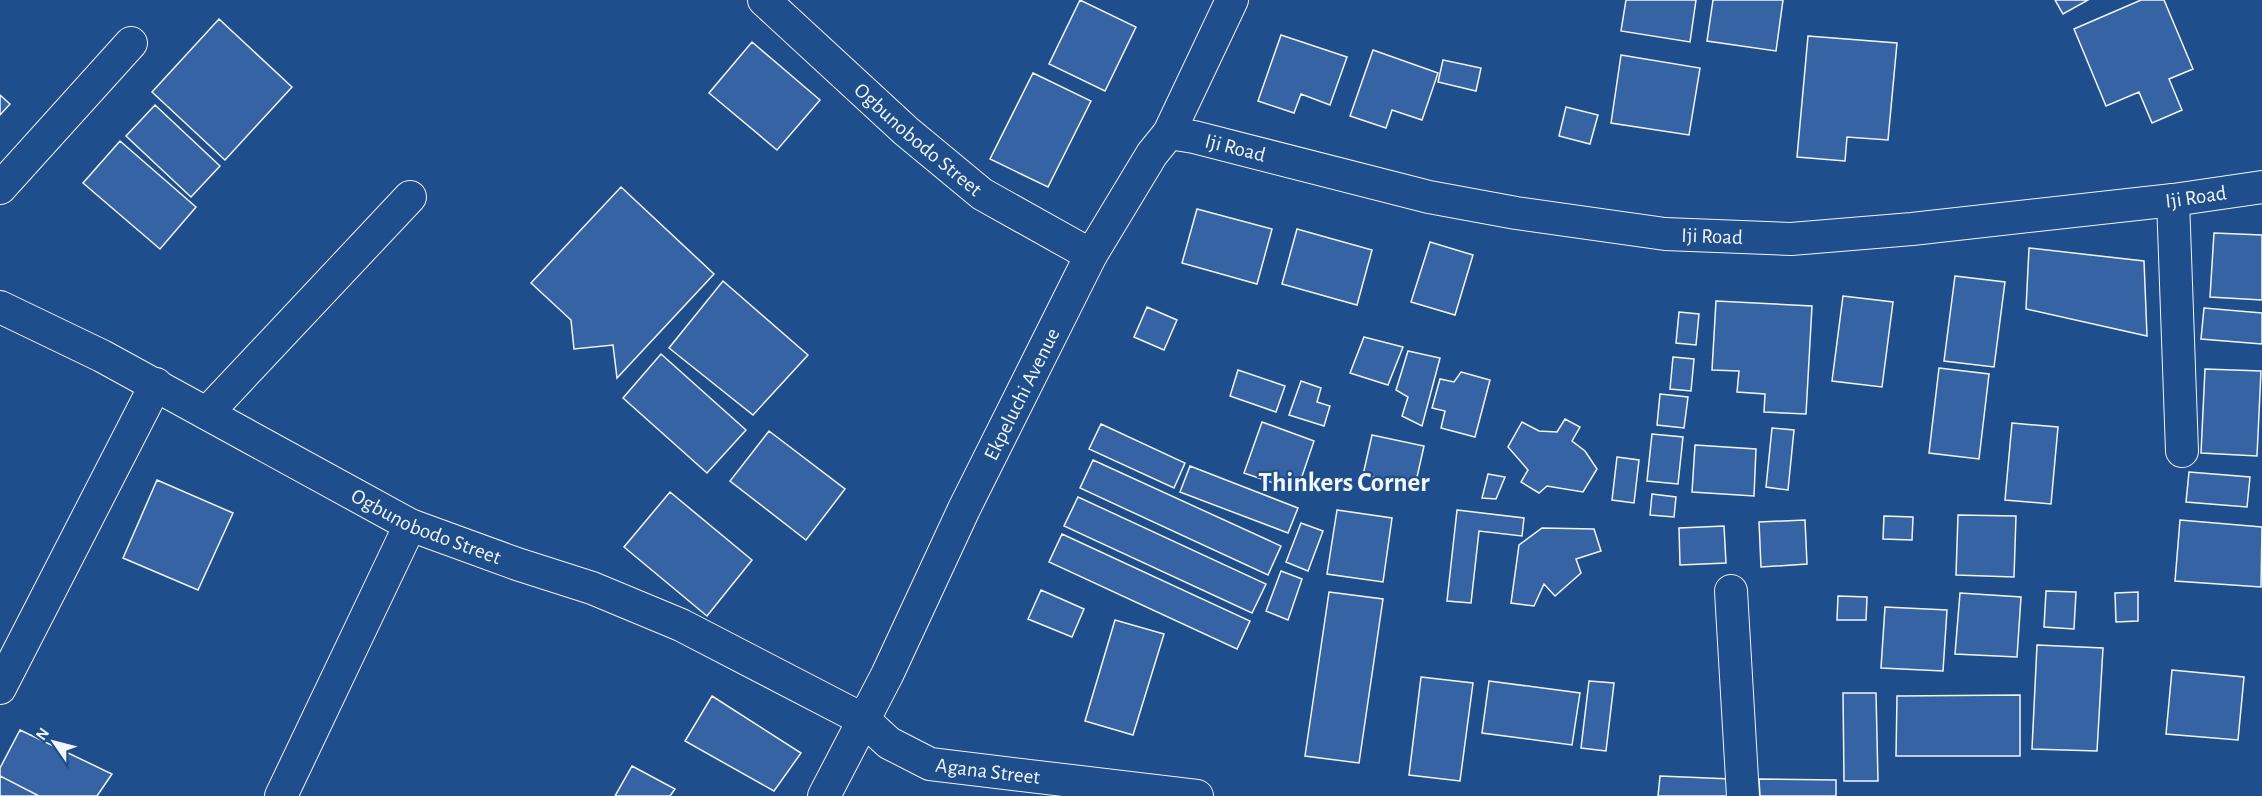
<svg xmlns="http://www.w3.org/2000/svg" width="2262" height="796" font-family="'Alegreya Sans',sans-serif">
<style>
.building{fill:#3563a3;stroke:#f2f6ff;stroke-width:1.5}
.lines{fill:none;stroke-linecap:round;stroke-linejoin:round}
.minor-casing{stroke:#f2f6ff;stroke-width:34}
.minor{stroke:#1f4e8c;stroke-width:32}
.labels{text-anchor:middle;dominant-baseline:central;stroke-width:4.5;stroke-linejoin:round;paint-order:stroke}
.street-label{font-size:21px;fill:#f2f6ff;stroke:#1f4e8c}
.district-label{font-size:27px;font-weight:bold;fill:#f2f6ff;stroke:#1f4e8c}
</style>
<rect width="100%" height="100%" fill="#1f4e8c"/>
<path class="building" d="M 1080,0 L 1136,27 L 1105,91 L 1049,64 Z
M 1626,0 L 1696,0 L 1690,42 L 1621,31 Z
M 1713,0 L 1783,0 L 1776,51 L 1707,41 Z
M 2055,0 L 2088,0 L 2063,14 Z
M 2141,0 L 2164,0 L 2193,69 L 2169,79 L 2182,110 L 2152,123 L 2139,92 L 2106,106 L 2074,29 Z
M 219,19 L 292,87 L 225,160 L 152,92 Z
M 1281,35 L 1347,57 L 1330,105 L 1301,94 L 1294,113 L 1258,101 Z
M 1808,36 L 1897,43 L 1888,140 L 1847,137 L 1845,161 L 1797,157 Z
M 752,42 L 820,100 L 777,150 L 709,93 Z
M 1373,50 L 1438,73 L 1422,120 L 1392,110 L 1386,128 L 1350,116 Z
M 1621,55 L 1700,68 L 1689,135 L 1611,123 Z
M 1443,60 L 1481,68 L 1476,91 L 1438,82 Z
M 1033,73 L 1091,101 L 1048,187 L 990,159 Z
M 0,95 L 10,104 L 0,115 Z
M 155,105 L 220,166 L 191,197 L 126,136 Z
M 1566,107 L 1598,115 L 1590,144 L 1559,136 Z
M 120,141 L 196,207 L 160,249 L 83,183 Z
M 621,187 L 714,274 L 617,378 L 613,345 L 574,349 L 571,320 L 531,283 Z
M 1197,209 L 1272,229 L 1257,284 L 1182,263 Z
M 1297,229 L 1372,250 L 1357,305 L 1282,284 Z
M 2214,233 L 2262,235 L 2262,300 L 2210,297 Z
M 1430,242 L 1473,255 L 1455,315 L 1411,302 Z
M 2029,248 L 2144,261 L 2147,336 L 2026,309 Z
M 1955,276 L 2005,282 L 1994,367 L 1944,361 Z
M 723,281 L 808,355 L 753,415 L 669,348 Z
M 1843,296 L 1893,302 L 1882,387 L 1832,381 Z
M 1716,301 L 1812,306 L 1806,414 L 1764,412 L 1765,394 L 1737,392 L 1739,371 L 1712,370 Z
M 1147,307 L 1177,320 L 1164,350 L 1134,337 Z
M 2204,308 L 2262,313 L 2262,344 L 2201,339 Z
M 1679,312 L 1699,314 L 1696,345 L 1676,343 Z
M 1364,337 L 1403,347 L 1388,385 L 1350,373 Z
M 1408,351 L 1440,358 L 1422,426 L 1402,416 L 1408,397 L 1396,390 Z
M 661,354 L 746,430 L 707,473 L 623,398 Z
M 1673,357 L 1694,359 L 1691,391 L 1670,389 Z
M 1939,368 L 1989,374 L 1979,459 L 1929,453 Z
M 2205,369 L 2261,371 L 2257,456 L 2201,453 Z
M 1238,370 L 1285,386 L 1276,412 L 1230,396 Z
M 1461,372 L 1490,380 L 1475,437 L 1441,428 L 1445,411 L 1432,408 L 1440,379 L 1454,382 Z
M 1301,381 L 1321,388 L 1317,402 L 1330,406 L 1324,426 L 1289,415 Z
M 1660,394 L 1688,397 L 1684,428 L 1657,425 Z
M 1565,419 L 1580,427 L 1572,441 L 1585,451 L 1597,469 L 1583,492 L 1547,486 L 1539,493 L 1521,482 L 1528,470 L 1508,447 L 1522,422 L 1539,431 L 1557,432 Z
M 1262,422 L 1314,441 L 1297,491 L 1244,473 Z
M 2012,423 L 2058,427 L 2051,504 L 2005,500 Z
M 1101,424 L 1185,463 L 1174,488 L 1089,449 Z
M 1772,428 L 1794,430 L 1788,490 L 1766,487 Z
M 769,431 L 845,489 L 806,540 L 730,481 Z
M 1652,434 L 1683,437 L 1678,484 L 1647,481 Z
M 1372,435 L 1424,446 L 1415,486 L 1363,475 Z
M 1695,445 L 1756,449 L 1754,496 L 1692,492 Z
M 1617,457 L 1639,460 L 1634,503 L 1612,500 Z
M 1093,460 L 1281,546 L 1268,575 L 1080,488 Z
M 1190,466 L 1298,508 L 1288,533 L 1180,492 Z
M 2189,472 L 2250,477 L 2247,507 L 2186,502 Z
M 1488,474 L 1505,477 L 1496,499 L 1482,498 Z
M 157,480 L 233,513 L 198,590 L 123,558 Z
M 670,492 L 752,560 L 707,616 L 624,547 Z
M 1652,494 L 1676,497 L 1674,517 L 1650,515 Z
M 1078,497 L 1266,584 L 1252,613 L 1064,526 Z
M 1337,510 L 1392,518 L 1383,582 L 1327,574 Z
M 1457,510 L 1524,518 L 1522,536 L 1479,531 L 1471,603 L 1447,601 Z
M 1958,515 L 2016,516 L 2014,577 L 1956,575 Z
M 1884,516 L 1913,517 L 1912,540 L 1883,539 Z
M 1805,520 L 1807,564 L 1761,567 L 1759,522 Z
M 2180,520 L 2262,527 L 2261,587 L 2175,581 Z
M 1301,523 L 1323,531 L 1308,571 L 1286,562 Z
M 1724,526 L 1726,563 L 1680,565 L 1679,528 Z
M 1542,528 L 1594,529 L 1601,551 L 1576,559 L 1581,573 L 1555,596 L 1544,584 L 1534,606 L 1511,603 L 1519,545 Z
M 1062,534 L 1250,621 L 1237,649 L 1049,562 Z
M 1281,571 L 1302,579 L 1288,620 L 1266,611 Z
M 1041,590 L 1084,609 L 1072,637 L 1028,619 Z
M 2046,591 L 2076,592 L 2074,629 L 2044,627 Z
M 1329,592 L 1383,599 L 1359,763 L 1305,756 Z
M 2138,592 L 2138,621 L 2116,622 L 2115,593 Z
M 1960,593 L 2021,597 L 2017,657 L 1955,654 Z
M 1838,596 L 1867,597 L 1866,620 L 1837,620 Z
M 1885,607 L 1947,610 L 1943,671 L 1881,668 Z
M 1115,620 L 1164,634 L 1133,735 L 1085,721 Z
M 2037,645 L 2103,648 L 2097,751 L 2032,749 Z
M 2172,670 L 2244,677 L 2238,740 L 2166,734 Z
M 1421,677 L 1473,683 L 1460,781 L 1409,775 Z
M 1489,681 L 1580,693 L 1572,745 L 1482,733 Z
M 1589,681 L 1614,683 L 1606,751 L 1581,748 Z
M 1843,693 L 1876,693 L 1878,781 L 1844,781 Z
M 2020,695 L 2020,756 L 1896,756 L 1897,696 Z
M 712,696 L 801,753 L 774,791 L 685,741 Z
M 20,730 L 112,774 L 97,796 L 39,796 L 0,776 L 0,768 Z
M 632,766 L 675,789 L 670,796 L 615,796 Z
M 0,776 L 39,796 L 0,796 Z
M 1660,776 L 1731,779 L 1730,796 L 1658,796 Z
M 1759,779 L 1836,780 L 1836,796 L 1760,796 Z"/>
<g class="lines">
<g class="minor-casing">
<g id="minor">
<path id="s1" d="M 764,0 L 906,131 L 982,194 L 1091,255"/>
<path id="s2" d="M 1169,133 L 1194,137 L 1429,197 L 1516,213 L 1665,234 L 1791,239 L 1912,229 L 2173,200 L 2262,187"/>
<path d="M 0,188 L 131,43"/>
<path d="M 2173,200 L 2182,451"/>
<path id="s3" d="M 0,307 L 102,356 L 410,525 L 517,564 L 592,588 L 681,625 L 864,720 L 889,743 L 930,764 L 1197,796"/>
<path d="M 207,413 L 410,197"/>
<path d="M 1731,591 L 1743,796"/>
<path d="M 0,688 L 156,384"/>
<path d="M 281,796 L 410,525"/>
<path id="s4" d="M 824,796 L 887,675 L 964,509 L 1091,255 L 1152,154 L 1169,133 L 1232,0"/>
</g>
</g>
<use href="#minor" class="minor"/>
</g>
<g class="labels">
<g class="street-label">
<text stroke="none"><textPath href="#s1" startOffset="208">Ogbunobodo Street</textPath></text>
<text stroke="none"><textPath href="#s2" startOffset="68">Iji Road</textPath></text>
<text stroke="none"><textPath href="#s2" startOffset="1040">Iji Road</textPath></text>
<text stroke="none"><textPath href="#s2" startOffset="554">Iji Road</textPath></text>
<text stroke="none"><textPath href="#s4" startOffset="448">Ekpeluchi Avenue</textPath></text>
<text stroke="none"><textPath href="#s3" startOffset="480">Ogbunobodo Street</textPath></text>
<text stroke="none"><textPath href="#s3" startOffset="1098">Agana Street</textPath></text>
</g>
<g class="district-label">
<text x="1344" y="482">Thinkers Corner</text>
</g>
</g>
<g transform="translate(54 742) rotate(305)" stroke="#1f4e8c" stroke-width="4.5" paint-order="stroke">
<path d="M0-4.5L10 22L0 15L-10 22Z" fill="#f2f6ff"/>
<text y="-9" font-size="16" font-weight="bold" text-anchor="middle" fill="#f2f6ff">N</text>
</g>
</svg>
